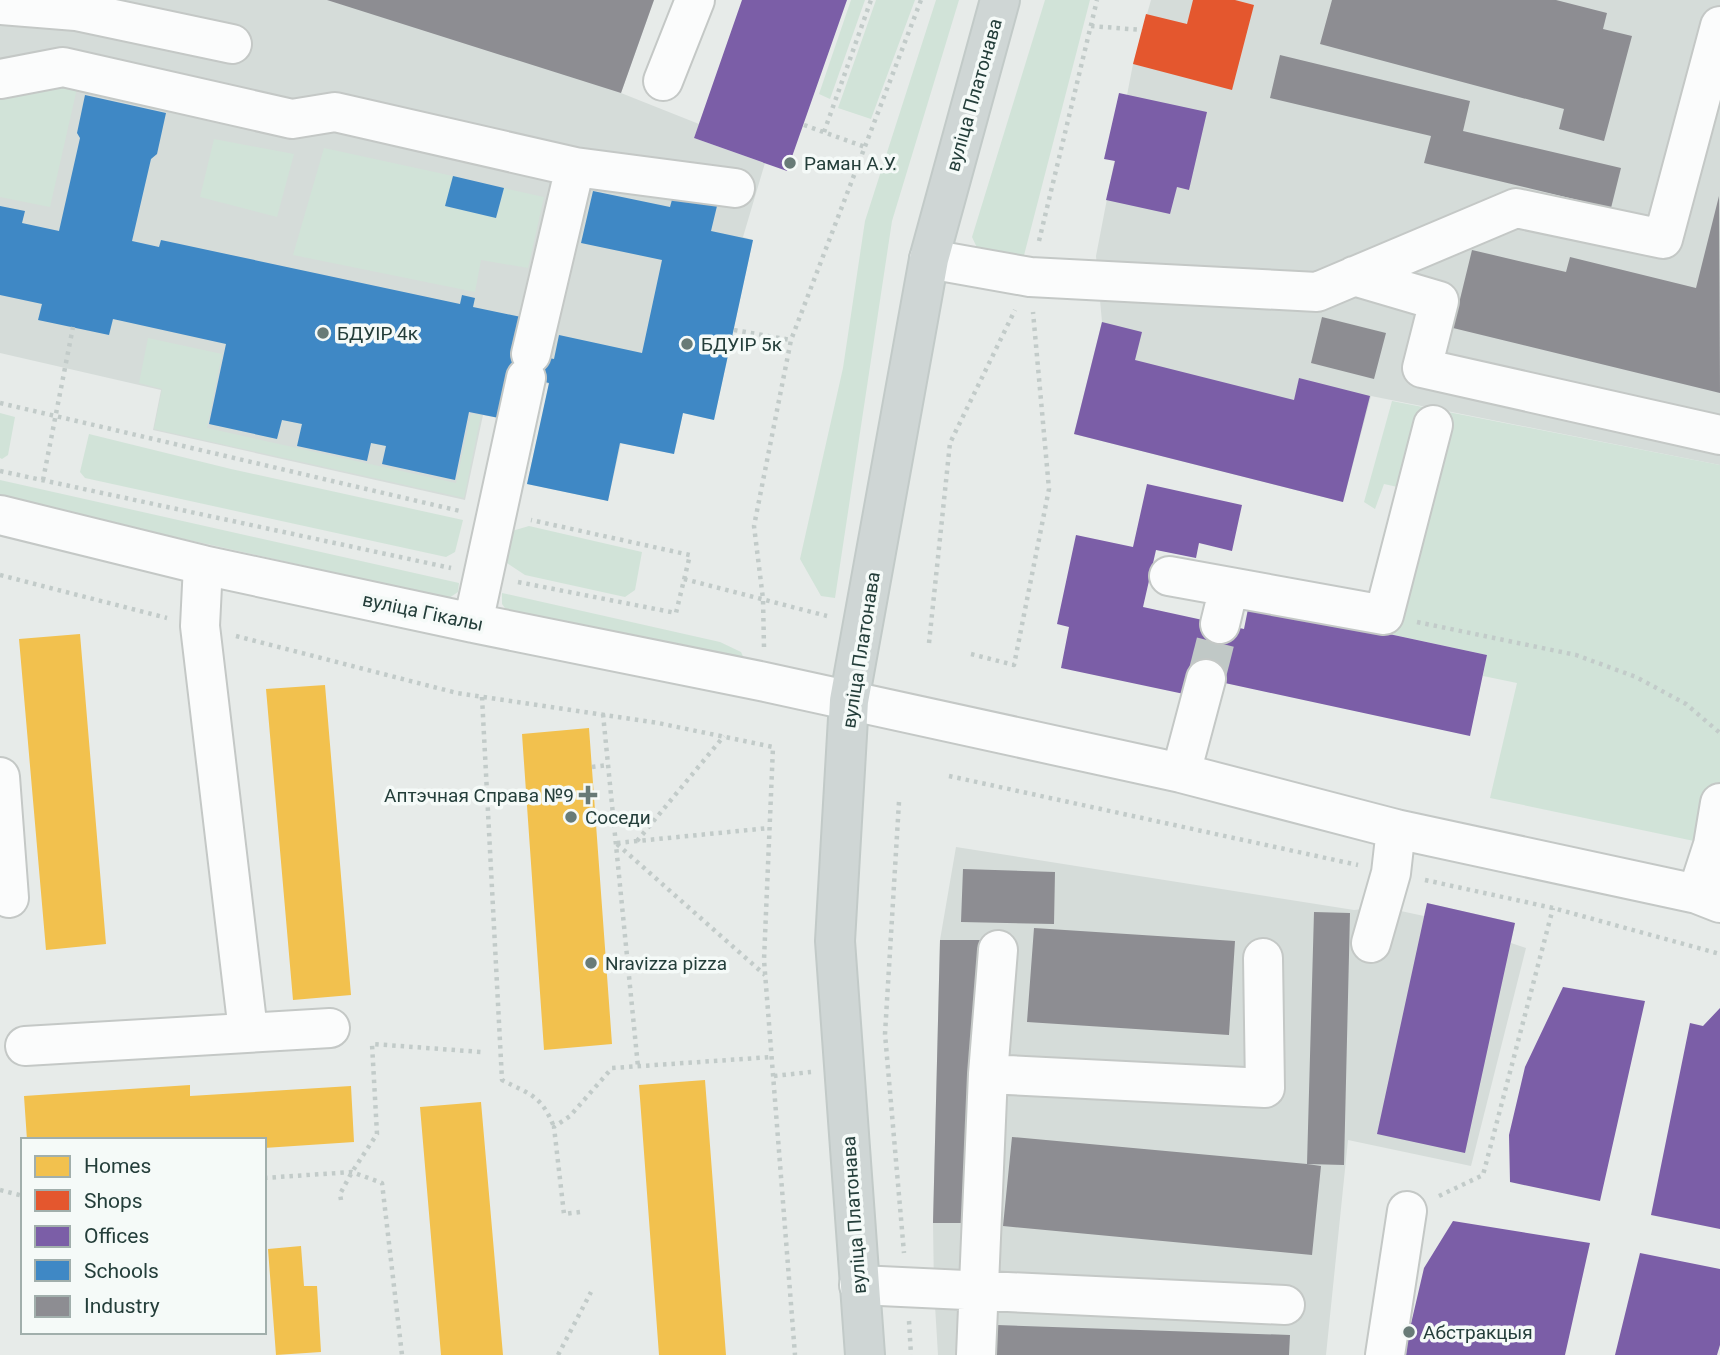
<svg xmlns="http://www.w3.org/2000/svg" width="1720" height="1355" font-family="Roboto,sans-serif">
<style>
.built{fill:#d5dcd9}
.green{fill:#d1e3d8}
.homes{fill:#f2c14e}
.shops{fill:#e4572e}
.offices{fill:#7b5ea7}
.schools{fill:#3f88c5}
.industry{fill:#8d8d92}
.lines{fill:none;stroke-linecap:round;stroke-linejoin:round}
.minor-tunnel{stroke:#c0c8c6;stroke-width:38;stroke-dasharray:38 19;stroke-linecap:butt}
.minor-casing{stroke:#c4c8c6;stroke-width:42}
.major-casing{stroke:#c2cac8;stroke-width:42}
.path{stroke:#c2cbc9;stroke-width:4.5;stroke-dasharray:3.5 5;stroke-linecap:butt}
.minor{stroke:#fbfcfc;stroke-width:38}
.major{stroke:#cfd6d5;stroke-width:38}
.poi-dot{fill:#687b77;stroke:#f5faf8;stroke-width:2.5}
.labels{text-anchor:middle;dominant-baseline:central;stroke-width:7;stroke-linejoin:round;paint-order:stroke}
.street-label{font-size:19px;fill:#243e3a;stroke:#f5faf8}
.poi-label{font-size:19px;fill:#243e3a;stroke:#f5faf8;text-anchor:start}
</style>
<rect width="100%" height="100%" fill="#e7ebe9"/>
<path class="built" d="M 0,0 L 654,0 L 621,93 L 699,124 L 694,138 L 765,163 L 743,237 L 753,240 L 714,420 L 683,413 L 674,454 L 621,443 L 608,501 L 527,484 L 549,384 L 514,375 L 504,419 L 483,415 L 465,500 L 153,430 L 161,390 L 0,353 Z
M 1151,0 L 1720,0 L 1720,465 L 1371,396 L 1343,502 L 1074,434 L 1102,322 L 1096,256 L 1133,64 Z
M 956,847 L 1354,910 L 1382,907 L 1424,916 L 1427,903 L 1515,923 L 1511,943 L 1526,948 L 1471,1166 L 1348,1140 L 1326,1355 L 938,1355 L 934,1289 L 933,1223 L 940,940 Z"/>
<path class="green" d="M 851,0 L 865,0 L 830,99 L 819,94 Z
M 876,0 L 915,0 L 871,119 L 838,108 Z
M 936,0 L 959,0 L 892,221 L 835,598 L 821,596 L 800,559 L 843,368 L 865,221 Z
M 1045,0 L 1090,0 L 1021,267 L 979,252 L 972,237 Z
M 78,84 L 50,207 L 0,197 L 0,97 Z
M 214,139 L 294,154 L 277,217 L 200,197 Z
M 324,148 L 453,176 L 446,206 L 496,218 L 504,188 L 544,197 L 528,268 L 481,260 L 475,292 L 293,255 Z
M 148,338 L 222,354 L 207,428 L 456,483 L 471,414 L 481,415 L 464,498 L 154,429 L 162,389 L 139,383 Z
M 1392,401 L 1720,465 L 1720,803 L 1713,845 L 1490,798 L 1517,683 L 1483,676 L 1487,655 L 1380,632 L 1416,491 L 1384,484 L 1375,509 L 1364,502 Z
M 0,413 L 15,417 L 8,455 L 2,459 L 0,458 Z
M 89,434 L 231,469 L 463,520 L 455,552 L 446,557 L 85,478 L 80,472 Z
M 0,480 L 459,583 L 458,592 L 449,598 L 0,498 Z
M 529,526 L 642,552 L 635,590 L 625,597 L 525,575 L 507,563 L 512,531 Z
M 502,593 L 720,642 L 741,652 L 747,665 L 507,611 L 502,604 Z"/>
<path class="homes" d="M 80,634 L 106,944 L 46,950 L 19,639 Z
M 325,685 L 351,995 L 293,1000 L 266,689 Z
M 589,728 L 612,1044 L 544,1050 L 522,734 Z
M 705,1080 L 726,1355 L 659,1355 L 639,1085 Z
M 190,1085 L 190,1096 L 351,1086 L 354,1142 L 264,1148 L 264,1140 L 27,1140 L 24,1096 Z
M 481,1102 L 503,1355 L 441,1355 L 420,1107 Z
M 301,1246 L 304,1286 L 317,1286 L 321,1352 L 276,1355 L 268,1249 Z"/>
<path class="shops" d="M 1193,0 L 1235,0 L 1254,5 L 1232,90 L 1133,64 L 1146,14 L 1187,24 Z"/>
<path class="offices" d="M 742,0 L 847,0 L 787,171 L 694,138 Z
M 1119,93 L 1207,112 L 1189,190 L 1177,187 L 1170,214 L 1106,200 L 1115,161 L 1104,159 Z
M 1102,322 L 1142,332 L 1135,360 L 1294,400 L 1299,378 L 1370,396 L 1343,502 L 1074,434 Z
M 1147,484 L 1242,505 L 1232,551 L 1199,543 L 1196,558 L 1156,550 L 1143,607 L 1244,629 L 1249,604 L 1487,655 L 1470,736 L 1188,675 L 1184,694 L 1061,668 L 1069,627 L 1057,624 L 1076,535 L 1133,547 Z
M 1427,903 L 1515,923 L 1465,1153 L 1377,1134 Z
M 1563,987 L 1645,1001 L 1600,1201 L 1510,1182 L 1509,1135 L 1525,1067 Z
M 1720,1008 L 1720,1229 L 1651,1215 L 1690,1023 L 1703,1026 Z
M 1453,1221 L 1590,1243 L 1565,1355 L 1406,1355 L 1407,1341 L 1424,1268 Z
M 1640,1253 L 1720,1269 L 1720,1345 L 1717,1355 L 1615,1355 Z"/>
<path class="schools" d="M 85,95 L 166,113 L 157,154 L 151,159 L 132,241 L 159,247 L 161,240 L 460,304 L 462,295 L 475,298 L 473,307 L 526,318 L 519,352 L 554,359 L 559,335 L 642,353 L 662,260 L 581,243 L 593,191 L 670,207 L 673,196 L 717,206 L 711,231 L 753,240 L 714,420 L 683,413 L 674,454 L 620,443 L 608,501 L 527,484 L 549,383 L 514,375 L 504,419 L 469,412 L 455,480 L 382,464 L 386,446 L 371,443 L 367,461 L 297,446 L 302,424 L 282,420 L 277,439 L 209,424 L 226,344 L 113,319 L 109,335 L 38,320 L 42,304 L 0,295 L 0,206 L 25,211 L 22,223 L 59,231 L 80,138 L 77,133 Z
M 453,176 L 504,188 L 496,218 L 445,206 Z"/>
<path class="industry" d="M 327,0 L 654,0 L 621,93 Z
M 1332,0 L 1556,0 L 1607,13 L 1603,29 L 1632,36 L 1604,141 L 1559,129 L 1564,109 L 1320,44 Z
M 1280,55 L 1470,101 L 1463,131 L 1621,168 L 1611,208 L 1424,163 L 1431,136 L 1270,98 Z
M 1719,196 L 1720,393 L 1453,328 L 1472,250 L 1566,272 L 1570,257 L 1696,288 Z
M 1322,317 L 1386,333 L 1374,379 L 1311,363 Z
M 963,869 L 1055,872 L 1054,924 L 961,922 Z
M 1314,912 L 1350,913 L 1344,1165 L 1307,1164 L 1321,1166 L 1312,1255 L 1003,1226 L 1012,1137 L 1307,1164 Z
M 1034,928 L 1235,941 L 1229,1035 L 1027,1022 Z
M 940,940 L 985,940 L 971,1223 L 933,1223 Z
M 997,1325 L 1290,1335 L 1289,1355 L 996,1355 Z"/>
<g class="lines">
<path class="minor-tunnel" d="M 1206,679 L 1220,624"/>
<g class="minor-casing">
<path id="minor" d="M 0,5 L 76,11 L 232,44
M 0,79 L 63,67 L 292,119 L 335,112 L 575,167 L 735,188
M 663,81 L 695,0
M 929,259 L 1030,277 L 1317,292 L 1516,208 L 1663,239 L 1720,26
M 1354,276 L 1439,301 L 1422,368 L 1720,435
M 531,354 L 575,167
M 0,515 L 203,565 L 473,623 L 765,682 L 1181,773 L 1396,829 L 1697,894 L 1720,903
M 203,565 L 200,626 L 248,1031
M 1169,576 L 1384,615 L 1433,425
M 473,623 L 526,378
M 1220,624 L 1229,587
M 1181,773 L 1206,679
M 0,777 L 9,898
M 1697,894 L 1713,845 L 1720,803
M 1371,943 L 1391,873 L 1396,829
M 25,1046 L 330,1028
M 988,1074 L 998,950
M 859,1285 L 1285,1305
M 976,1355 L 988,1074 L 1265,1088 L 1263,958
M 1385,1355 L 1407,1211"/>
</g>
<g class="major-casing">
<path id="major" d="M 865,1355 L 835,941 L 849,701 L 929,259 L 1000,0"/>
</g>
<path class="path" d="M 1091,26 L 1142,30
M 804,125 L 865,147
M 824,132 L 871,0
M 1039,241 L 1097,0
M 734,330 L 791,340
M 0,403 L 460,511
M 0,471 L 451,568
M 43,480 L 73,327
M 0,575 L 167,618
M 684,579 L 827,616
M 518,582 L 676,613 L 690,555 L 531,520
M 1417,622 L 1576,655 L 1636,677 L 1686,704 L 1720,733
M 236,636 L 457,693 L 658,723 L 773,747 L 764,960 L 795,1355
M 929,643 L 950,443 L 1015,310
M 764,647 L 763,599 L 754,526 L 791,340 L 921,0
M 971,654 L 1014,665 L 1049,489 L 1033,312
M 482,697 L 502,1080 C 531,1095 541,1095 554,1127
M 603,714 L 638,1067
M 592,767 L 608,765
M 949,776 L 1358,865
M 899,802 L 885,1034 L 904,1253
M 637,841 L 724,736
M 617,843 L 769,828
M 617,844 L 765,975
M 1425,880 L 1553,908 L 1720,954
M 774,1076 L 811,1072
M 264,1178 L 352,1172 L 382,1183 L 402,1355
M 0,1190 L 23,1196
M 1439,1196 L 1483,1175 L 1553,908
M 341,1200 L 340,1194 L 352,1172 L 377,1134 L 372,1044 L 481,1052
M 580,1212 L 564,1214 L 554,1127 L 570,1116 L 612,1068 L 772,1057
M 909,1321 L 911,1355
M 558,1355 L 591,1292"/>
<use href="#minor" class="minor"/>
<use href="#major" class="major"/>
</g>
<g class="poi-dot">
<circle cx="790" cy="163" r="7"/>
<circle cx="323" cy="333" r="7"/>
<circle cx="687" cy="344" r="7"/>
<path d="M584.5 784.5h7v7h7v7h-7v7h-7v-7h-7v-7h7z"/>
<circle cx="571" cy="817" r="7"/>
<circle cx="591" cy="963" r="7"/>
<circle cx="1409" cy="1332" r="7"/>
</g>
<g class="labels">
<g class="street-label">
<text transform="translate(974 95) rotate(-74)">вуліца Платонава</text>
<text transform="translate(423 612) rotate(12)">вуліца Гікалы</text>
<text transform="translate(861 650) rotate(-81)">вуліца Платонава</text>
<text transform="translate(854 1215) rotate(-94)">вуліца Платонава</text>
</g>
<g class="poi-label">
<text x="804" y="163">Раман А.У.</text>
<text x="337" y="333">БДУІР 4к</text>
<text x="701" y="344">БДУІР 5к</text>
<text x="574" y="795" text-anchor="end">Аптэчная Справа №9</text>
<text x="585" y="817">Соседи</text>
<text x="605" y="963">Nravizza pizza</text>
<text x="1423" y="1332">Абстракцыя</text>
</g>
</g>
<rect x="21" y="1138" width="245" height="196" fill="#f5faf8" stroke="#a1afac" stroke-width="2"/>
<rect x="35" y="1156" width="35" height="21" fill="#f2c14e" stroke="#a1afac" stroke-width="2"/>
<text x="84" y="1173" font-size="21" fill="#243e3a">Homes</text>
<rect x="35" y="1190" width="35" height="21" fill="#e4572e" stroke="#a1afac" stroke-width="2"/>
<text x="84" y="1208" font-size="21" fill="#243e3a">Shops</text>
<rect x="35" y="1226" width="35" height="21" fill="#7b5ea7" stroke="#a1afac" stroke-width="2"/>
<text x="84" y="1243" font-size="21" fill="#243e3a">Offices</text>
<rect x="35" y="1260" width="35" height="21" fill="#3f88c5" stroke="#a1afac" stroke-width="2"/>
<text x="84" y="1278" font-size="21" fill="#243e3a">Schools</text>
<rect x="35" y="1296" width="35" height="21" fill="#8d8d92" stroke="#a1afac" stroke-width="2"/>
<text x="84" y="1313" font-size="21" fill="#243e3a">Industry</text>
</svg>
